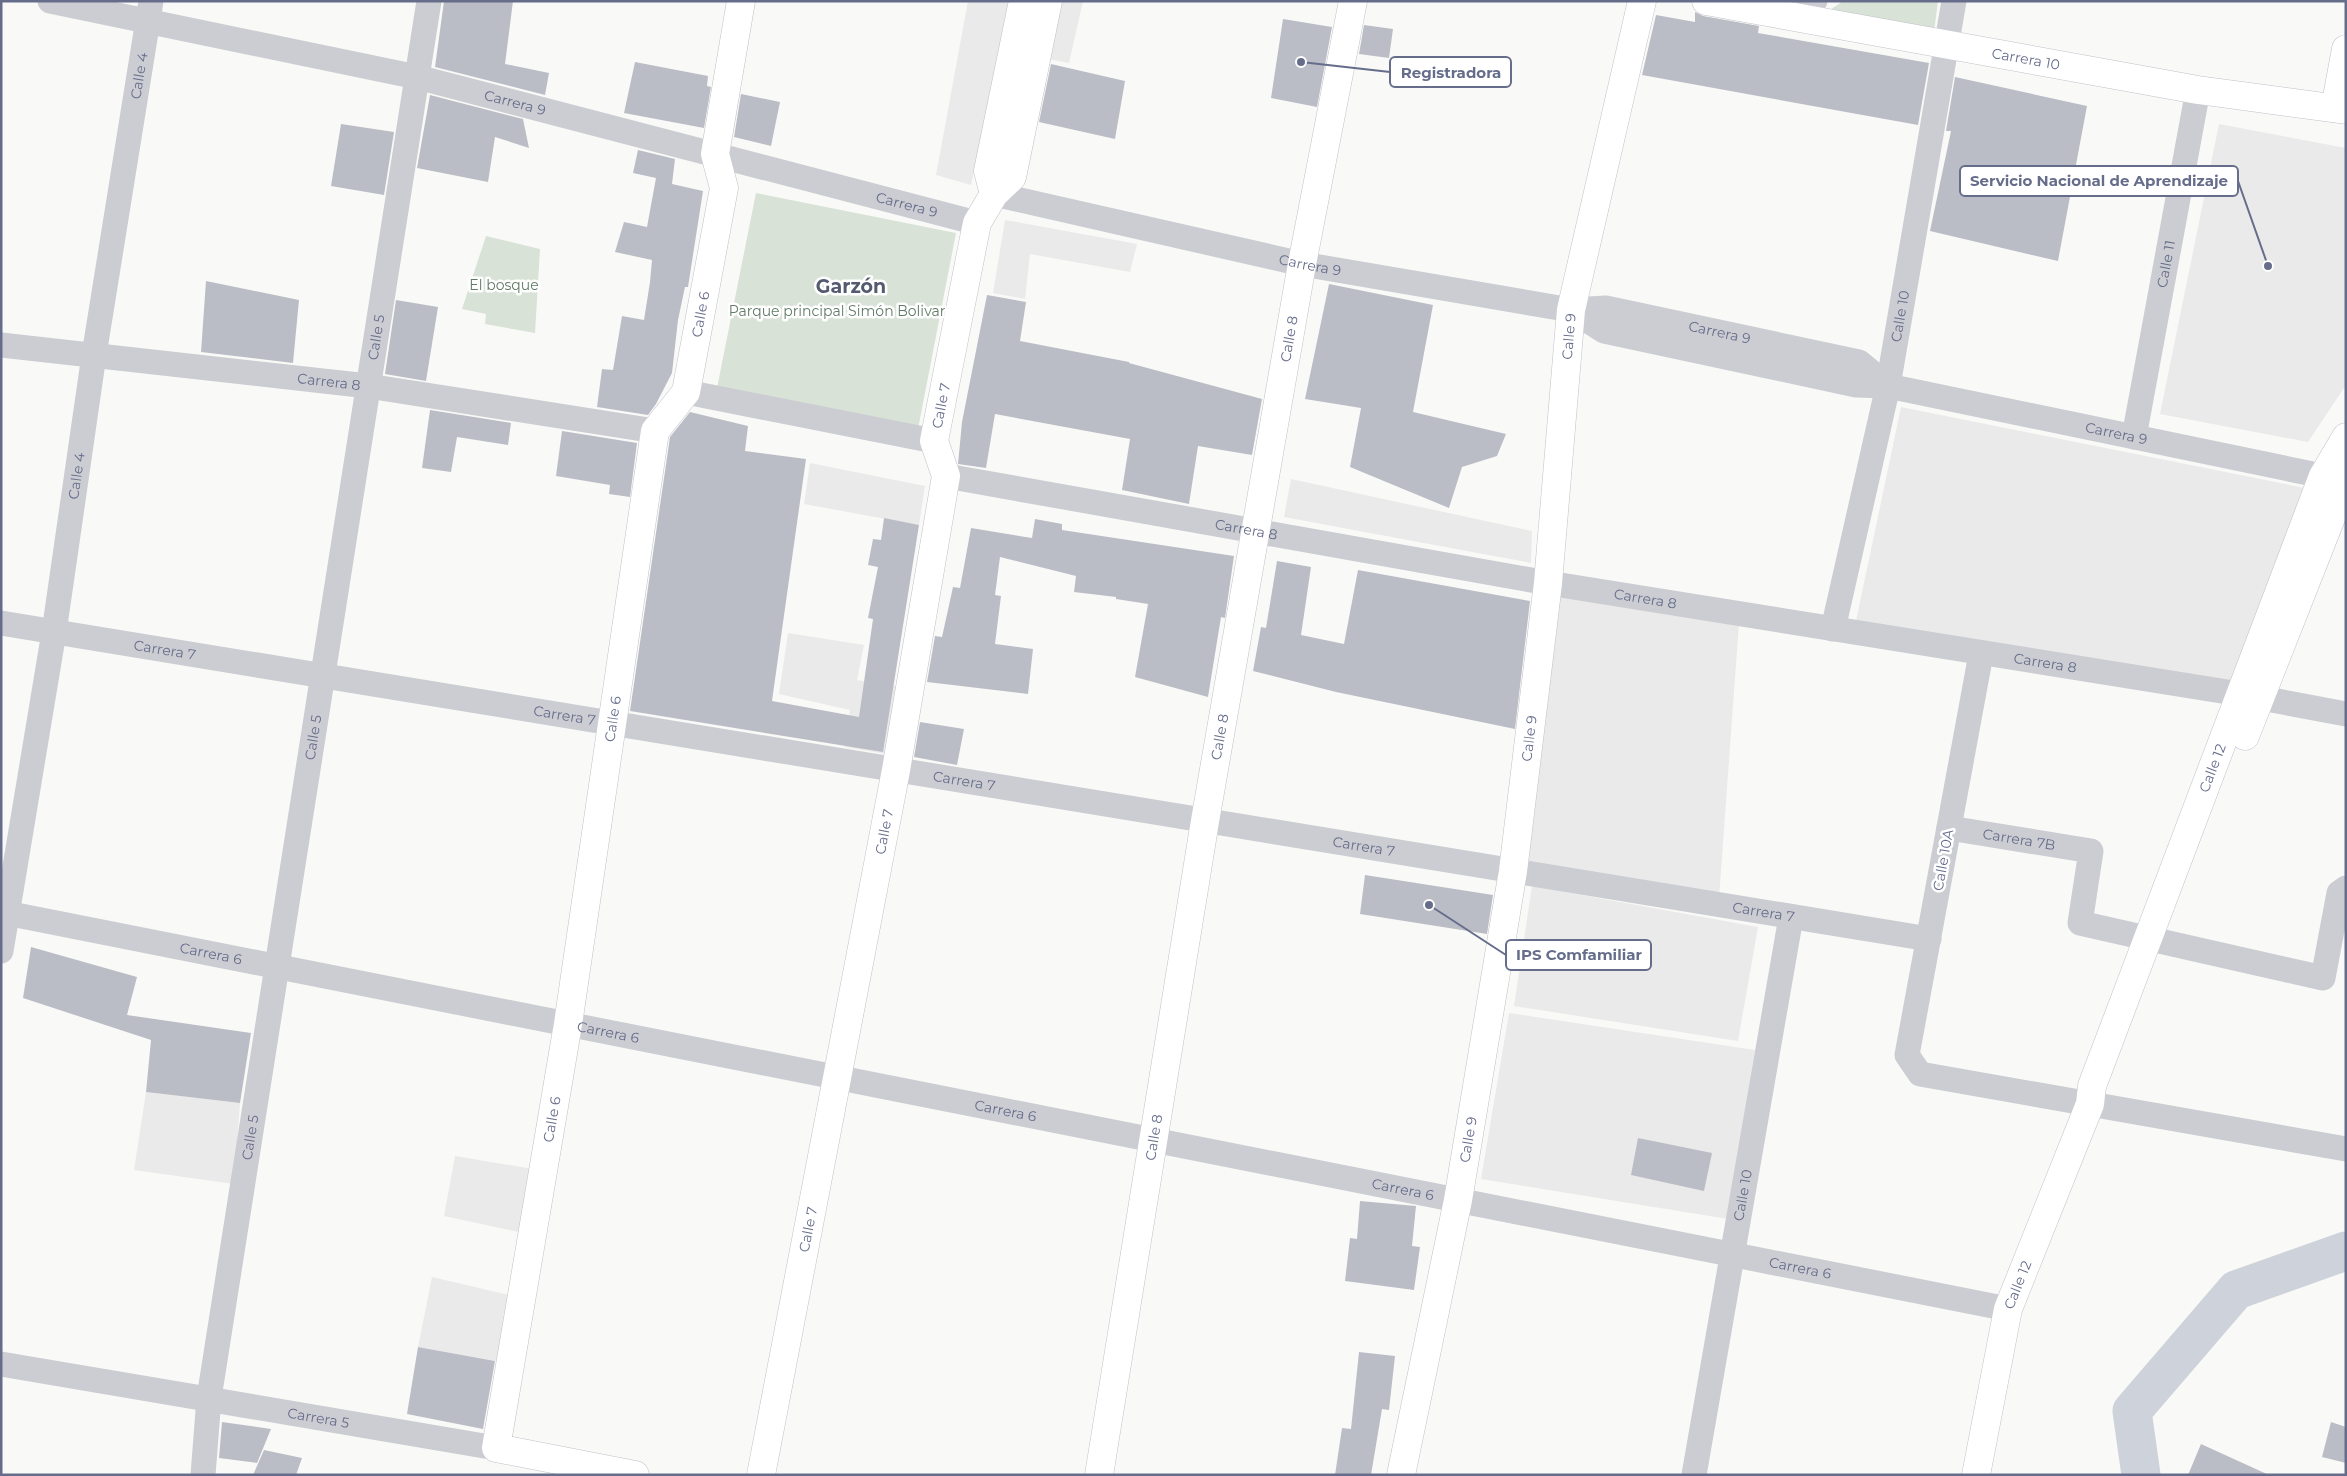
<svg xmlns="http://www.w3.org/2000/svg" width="2347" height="1476" font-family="Montserrat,sans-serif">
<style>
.built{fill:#eaeaea}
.green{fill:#d8e2d7}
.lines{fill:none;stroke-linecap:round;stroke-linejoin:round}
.river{stroke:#ced2da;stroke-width:39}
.building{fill:#bbbdc6}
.secondary-casing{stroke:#c0c1c9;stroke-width:29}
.street{stroke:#cccdd2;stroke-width:25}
.secondary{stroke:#fff;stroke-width:28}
.labels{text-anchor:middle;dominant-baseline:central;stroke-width:5;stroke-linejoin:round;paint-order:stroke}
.street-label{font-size:14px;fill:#666d8b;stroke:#fff}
.park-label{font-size:14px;fill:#617b65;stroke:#fff}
.district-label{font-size:19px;font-weight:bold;fill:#545a6f;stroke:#fff}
.leader{fill:none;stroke:#666d8b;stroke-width:2}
.callout-dot{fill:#666d8b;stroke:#fff;stroke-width:2}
.callout{fill:#fff;stroke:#666d8b;stroke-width:2}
.callout-label{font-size:15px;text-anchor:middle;font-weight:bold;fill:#666d8b}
</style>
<rect width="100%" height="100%" fill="#f9faf7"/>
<path class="built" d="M 968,1 L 1010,1 L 971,185 L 936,175 Z
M 1052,1 L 1083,1 L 1069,63 L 1038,57 Z
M 2219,124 L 2346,148 L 2346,385 L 2308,442 L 2160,414 Z
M 1005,220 L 1137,244 L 1130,272 L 1030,254 L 1025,299 L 993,293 Z
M 1901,407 L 2305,488 L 2230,684 L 1856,621 Z
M 810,463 L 925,486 L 919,525 L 804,504 Z
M 1291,479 L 1532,531 L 1531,563 L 1284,517 Z
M 1560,593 L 1739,623 L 1719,898 L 1526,870 Z
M 788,633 L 864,645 L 857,680 L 902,687 L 892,755 L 845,747 L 850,710 L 779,694 Z
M 1532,886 L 1758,927 L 1738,1041 L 1514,1006 Z
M 1509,1013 L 1755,1050 L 1728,1219 L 1481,1179 Z
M 146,1092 L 240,1103 L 234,1184 L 134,1170 Z
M 455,1156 L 539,1170 L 528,1234 L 444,1216 Z
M 432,1277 L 518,1297 L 507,1363 L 418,1347 Z"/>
<path class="green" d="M 1843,1 L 1938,1 L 1934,32 L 1830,10 Z
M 756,193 L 956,233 L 918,429 L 717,388 Z
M 486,236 L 540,249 L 535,333 L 485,324 L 486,314 L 462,309 Z"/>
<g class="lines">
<path class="river" d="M 2141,1475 L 2132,1411 L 2236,1290 L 2346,1251"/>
</g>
<path class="building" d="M 444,1 L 513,1 L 505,64 L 549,73 L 545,95 L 435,67 Z
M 1695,12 L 1703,16 L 1759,26 L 1758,33 L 1929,63 L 1918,125 L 1642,75 L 1656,15 L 1695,22 Z
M 1283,19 L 1332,27 L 1317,107 L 1271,98 Z
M 1364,25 L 1393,29 L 1389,58 L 1359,54 Z
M 635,62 L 708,76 L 707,86 L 711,87 L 704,128 L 624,113 Z
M 1051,64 L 1125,81 L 1115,139 L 1039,122 Z
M 1955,77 L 2087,106 L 2058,261 L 1930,231 L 1951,131 L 1946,131 Z
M 741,94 L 780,102 L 771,146 L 734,137 Z
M 430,95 L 523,119 L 529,148 L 495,137 L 488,182 L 417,168 Z
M 341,124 L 394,132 L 384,195 L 331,186 Z
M 638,150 L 675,159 L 672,184 L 703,191 L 688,287 L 685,287 L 678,320 L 672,373 L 656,404 L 648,415 L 597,407 L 602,369 L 613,370 L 622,316 L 644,320 L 650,282 L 652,260 L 615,252 L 624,222 L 647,227 L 656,178 L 633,173 Z
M 206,281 L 299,300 L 293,363 L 201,352 Z
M 1329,284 L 1433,305 L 1413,412 L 1506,434 L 1497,456 L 1462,467 L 1449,508 L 1350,467 L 1361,408 L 1305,399 Z
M 987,295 L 1026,302 L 1020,341 L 1129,362 L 1129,363 L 1262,399 L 1252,455 L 1198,446 L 1189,504 L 1122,490 L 1130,439 L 995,414 L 986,468 L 958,464 L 962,422 Z
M 396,300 L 438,307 L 426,381 L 385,374 Z
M 430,410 L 511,423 L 508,445 L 457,437 L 451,472 L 422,468 Z
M 690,412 L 748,426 L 745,451 L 806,459 L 772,701 L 859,717 L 873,619 L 868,618 L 878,567 L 868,565 L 873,539 L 881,540 L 884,518 L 919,525 L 883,752 L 630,711 L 670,437 Z
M 562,431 L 637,443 L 630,497 L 609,494 L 610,485 L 556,476 Z
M 1035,519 L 1062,524 L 1062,530 L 1234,556 L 1225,618 L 1221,617 L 1208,697 L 1135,677 L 1148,604 L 1116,599 L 1116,597 L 1074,592 L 1076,576 L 1000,557 L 995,595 L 1001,596 L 995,644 L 1033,649 L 1028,694 L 927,682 L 935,636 L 942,637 L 953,587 L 960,588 L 971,528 L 1032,538 Z
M 1277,561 L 1311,567 L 1301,635 L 1344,644 L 1358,570 L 1530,601 L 1515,729 L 1336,692 L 1253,671 L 1261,627 L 1266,628 Z
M 920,722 L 964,729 L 957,765 L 914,757 Z
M 1365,875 L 1493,895 L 1487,934 L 1360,914 Z
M 31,947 L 137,977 L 127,1015 L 251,1033 L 240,1103 L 146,1092 L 151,1040 L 23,998 Z
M 1638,1138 L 1712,1153 L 1704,1191 L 1631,1175 Z
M 1360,1201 L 1416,1206 L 1412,1246 L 1420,1247 L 1414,1290 L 1345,1281 L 1350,1238 L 1357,1239 Z
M 418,1347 L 495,1361 L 483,1429 L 407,1414 Z
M 1359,1352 L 1395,1356 L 1389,1410 L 1382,1409 L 1371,1475 L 1335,1475 L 1342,1428 L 1351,1429 Z
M 222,1422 L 271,1429 L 257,1463 L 219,1458 Z
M 2331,1422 L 2346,1427 L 2346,1463 L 2322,1457 Z
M 2201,1444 L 2269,1475 L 2188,1475 Z
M 264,1450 L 302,1458 L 296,1475 L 253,1475 Z"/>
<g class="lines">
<g class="secondary-casing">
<g id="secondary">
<path id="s15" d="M 1706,1 L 2198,90 L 2346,110"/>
<path d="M 2335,108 L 2346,49"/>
<path d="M 994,194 L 988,171 L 1023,1"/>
<path d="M 2245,736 L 2346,480"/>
<path id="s16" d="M 635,1475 L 496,1448 L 568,1024 L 655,431 L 686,392 L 724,188 L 715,154 L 741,1"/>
<path id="s17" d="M 761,1475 L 896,770 L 946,476 L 934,441 L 977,223 L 994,194 L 1012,177 L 1048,1"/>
<path id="s18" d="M 1099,1475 L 1205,821 L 1302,264 L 1353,1"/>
<path id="s19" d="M 1401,1475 L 1458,1200 L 1513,871 L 1548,583 L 1571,310 L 1642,1"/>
<path id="s20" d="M 1976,1475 L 2008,1309 L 2090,1104 L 2092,1086 L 2323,476 L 2346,437"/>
</g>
</g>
<g class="street">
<path id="s1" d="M 50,1 L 417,77 L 977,223"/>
<path d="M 1799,19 L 1815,1"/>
<path id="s2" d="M 994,194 L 1302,264 L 1571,310 L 1606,308 L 1859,362 L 1888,386"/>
<path id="s3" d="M 1571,310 L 1604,331 L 1856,385 L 1888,386 L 2342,480"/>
<path id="s4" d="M 1,345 L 368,386 L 655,431"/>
<path d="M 686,392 L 934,441"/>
<path id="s5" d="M 2134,437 L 2198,90"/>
<path id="s6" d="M 946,476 L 1548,583 L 2240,694 L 2346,714"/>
<path id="s7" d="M 1,623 L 1929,939"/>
<path id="s8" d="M 1833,629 L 1888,386 L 1954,1"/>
<path d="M 1981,654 L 1907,1055 L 1920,1074 L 2346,1149"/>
<path id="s9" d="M 1949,828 L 2091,851 L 2080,923 L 2323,978 L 2339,893 L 2346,888"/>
<path id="s10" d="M 1,912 L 2008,1309"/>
<path id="s11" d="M 1,951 L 54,632 L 94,355 L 151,1"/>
<path id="s12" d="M 1,1364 L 496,1448"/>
<path id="s13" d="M 203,1475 L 209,1398 L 429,1"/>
<path id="s14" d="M 1694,1475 L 1791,917"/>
</g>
<use href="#secondary" class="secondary"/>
</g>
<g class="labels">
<g class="street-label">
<text stroke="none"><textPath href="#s15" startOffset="325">Carrera 10</textPath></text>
<text stroke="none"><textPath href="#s11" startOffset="886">Calle 4</textPath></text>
<text stroke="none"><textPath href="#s1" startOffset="476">Carrera 9</textPath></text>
<text stroke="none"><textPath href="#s1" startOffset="881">Carrera 9</textPath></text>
<text stroke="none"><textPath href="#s5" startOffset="176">Calle 11</textPath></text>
<text stroke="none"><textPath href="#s2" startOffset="324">Carrera 9</textPath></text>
<text stroke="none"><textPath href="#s16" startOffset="1300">Calle 6</textPath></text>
<text stroke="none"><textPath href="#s8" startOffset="320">Calle 10</textPath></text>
<text stroke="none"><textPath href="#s2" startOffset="740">Carrera 9</textPath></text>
<text stroke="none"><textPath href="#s19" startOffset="1152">Calle 9</textPath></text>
<text stroke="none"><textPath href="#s13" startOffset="1151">Calle 5</textPath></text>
<text stroke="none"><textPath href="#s18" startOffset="1152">Calle 8</textPath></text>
<text stroke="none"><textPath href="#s4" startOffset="330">Carrera 8</textPath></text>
<text stroke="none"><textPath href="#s17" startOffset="1089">Calle 7</textPath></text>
<text stroke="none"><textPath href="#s3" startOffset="562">Carrera 9</textPath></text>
<text stroke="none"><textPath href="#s11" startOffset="481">Calle 4</textPath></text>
<text stroke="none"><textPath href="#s6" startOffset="305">Carrera 8</textPath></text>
<text stroke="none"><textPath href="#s6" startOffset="710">Carrera 8</textPath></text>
<text stroke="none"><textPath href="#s7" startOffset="166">Carrera 7</textPath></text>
<text stroke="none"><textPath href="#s6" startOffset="1115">Carrera 8</textPath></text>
<text stroke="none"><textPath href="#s7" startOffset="571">Carrera 7</textPath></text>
<text stroke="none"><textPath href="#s16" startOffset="880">Calle 6</textPath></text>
<text stroke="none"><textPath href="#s18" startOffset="748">Calle 8</textPath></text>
<text stroke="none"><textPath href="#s13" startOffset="746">Calle 5</textPath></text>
<text stroke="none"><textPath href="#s19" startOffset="748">Calle 9</textPath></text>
<text stroke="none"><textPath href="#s20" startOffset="748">Calle 12</textPath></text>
<text stroke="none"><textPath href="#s7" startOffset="976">Carrera 7</textPath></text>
<text stroke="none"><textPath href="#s17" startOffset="655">Calle 7</textPath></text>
<text stroke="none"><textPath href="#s9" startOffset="71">Carrera 7B</textPath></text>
<text stroke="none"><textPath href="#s7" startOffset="1381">Carrera 7</textPath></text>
<text transform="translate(1943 860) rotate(-80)">Calle 10A</text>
<text stroke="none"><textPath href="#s7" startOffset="1786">Carrera 7</textPath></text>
<text stroke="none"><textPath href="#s10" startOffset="214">Carrera 6</textPath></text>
<text stroke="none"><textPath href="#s10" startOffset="619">Carrera 6</textPath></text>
<text stroke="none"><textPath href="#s10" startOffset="1024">Carrera 6</textPath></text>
<text stroke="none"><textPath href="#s16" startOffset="475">Calle 6</textPath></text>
<text stroke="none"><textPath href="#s18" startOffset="342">Calle 8</textPath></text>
<text stroke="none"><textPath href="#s13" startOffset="341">Calle 5</textPath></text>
<text stroke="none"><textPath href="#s19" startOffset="342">Calle 9</textPath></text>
<text stroke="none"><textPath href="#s10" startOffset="1429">Carrera 6</textPath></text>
<text stroke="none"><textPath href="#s14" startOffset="284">Calle 10</textPath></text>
<text stroke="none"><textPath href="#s17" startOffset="250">Calle 7</textPath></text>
<text stroke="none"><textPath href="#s10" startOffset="1834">Carrera 6</textPath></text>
<text stroke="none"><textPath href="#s20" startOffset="195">Calle 12</textPath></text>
<text stroke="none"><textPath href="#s12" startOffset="322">Carrera 5</textPath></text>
</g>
<g class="park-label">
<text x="504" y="285">El bosque</text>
<text x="837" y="311">Parque principal Simón Bolivar</text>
</g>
<g class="district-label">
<text x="851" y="286">Garzón</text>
</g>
</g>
<path class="leader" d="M1301 62L1390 72M2268 266L2238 181M1429 905L1506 955"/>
<g class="callout-dot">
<circle cx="1301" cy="62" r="5"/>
<circle cx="2268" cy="266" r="5"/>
<circle cx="1429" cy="905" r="5"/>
</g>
<g class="callout">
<rect x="1390" y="57" width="121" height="30" rx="5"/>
<rect x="1960" y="166" width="278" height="30" rx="5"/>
<rect x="1506" y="940" width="145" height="30" rx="5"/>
</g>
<g class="callout-label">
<text x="1451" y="78">Registradora</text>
<text x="2099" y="186">Servicio Nacional de Aprendizaje</text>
<text x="1579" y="960">IPS Comfamiliar</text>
</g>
<rect width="2347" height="1476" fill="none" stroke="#666d8b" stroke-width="5"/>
</svg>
